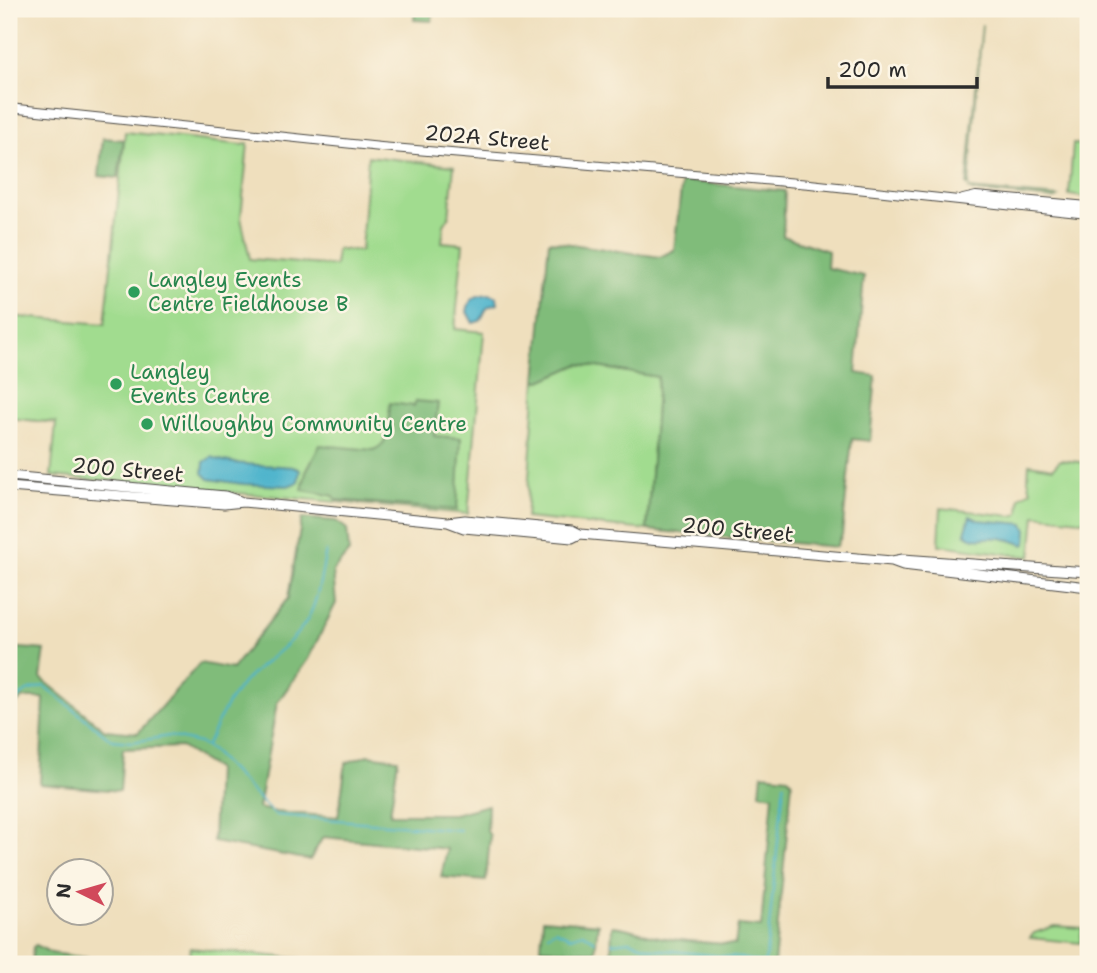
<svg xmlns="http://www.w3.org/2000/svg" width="1097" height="973" font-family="'Shantell Sans',sans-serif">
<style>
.green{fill:#a1dc8f;stroke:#66845d;stroke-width:2}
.forest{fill:#80bc7a;stroke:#567452;stroke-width:2}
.water{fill:#4db4cc;stroke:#3c707c;stroke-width:2}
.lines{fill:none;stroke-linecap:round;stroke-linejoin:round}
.stream{stroke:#4db4cc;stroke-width:2}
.secondary-casing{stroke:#484641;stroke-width:10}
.primary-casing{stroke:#484641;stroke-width:11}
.secondary{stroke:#fff;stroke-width:8}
.primary{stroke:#fff;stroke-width:9}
.leisure-dot{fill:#2e9e5b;stroke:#fcf5e5;stroke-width:2.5}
.labels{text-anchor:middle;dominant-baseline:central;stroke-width:5;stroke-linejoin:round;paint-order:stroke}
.street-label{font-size:21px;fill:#2b2b2b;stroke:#fcf5e5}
.leisure-label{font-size:21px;fill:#27864d;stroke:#fcf5e5;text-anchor:start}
</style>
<rect width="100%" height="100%" fill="#fcf5e5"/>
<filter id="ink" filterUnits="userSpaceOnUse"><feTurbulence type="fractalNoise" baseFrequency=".0143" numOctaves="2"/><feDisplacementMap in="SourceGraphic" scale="14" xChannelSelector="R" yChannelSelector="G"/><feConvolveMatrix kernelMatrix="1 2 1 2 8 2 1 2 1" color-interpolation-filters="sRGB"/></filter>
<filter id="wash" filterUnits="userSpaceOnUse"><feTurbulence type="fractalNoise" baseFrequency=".00686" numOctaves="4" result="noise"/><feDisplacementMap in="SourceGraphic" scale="28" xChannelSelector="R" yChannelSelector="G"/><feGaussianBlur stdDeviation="1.57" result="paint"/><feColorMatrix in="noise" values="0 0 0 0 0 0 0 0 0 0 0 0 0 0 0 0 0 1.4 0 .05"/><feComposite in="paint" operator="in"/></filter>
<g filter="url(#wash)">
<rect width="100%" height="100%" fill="#efdfbd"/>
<path class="green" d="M 982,24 L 969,186 L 967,185 Z
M 125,132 L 243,145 L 248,143 L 241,218 L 250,259 L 335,266 L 337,249 L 361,251 L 368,156 L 454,166 L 449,217 L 444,225 L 442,242 L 463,244 L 455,329 L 484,332 L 468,514 L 51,476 L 56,423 L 9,418 L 9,316 L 105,324 Z
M 1073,144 L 1088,145 L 1088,198 L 1069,195 Z
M 968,189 L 1058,197 L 1054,199 L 973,191 Z
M 579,364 L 658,377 L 647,530 L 526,518 L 536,380 L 541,381 Z
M 1060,460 L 1088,463 L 1088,521 L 1035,515 L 1031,557 L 939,545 L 941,508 L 1012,516 L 1019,514 L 1020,497 L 1031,491 L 1028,479 L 1029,464 L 1053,468 Z
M 1054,926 L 1082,928 L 1080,943 L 1030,938 L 1034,933 Z
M 190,948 L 301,959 L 300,964 L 189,964 Z"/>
<path class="forest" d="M 415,9 L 433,9 L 432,21 L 414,20 Z
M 103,138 L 124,140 L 118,178 L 99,176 Z
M 682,181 L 785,191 L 783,236 L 828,251 L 827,268 L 864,276 L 856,373 L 876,376 L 870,441 L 852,439 L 842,535 L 836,547 L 647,530 L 658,377 L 579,364 L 541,381 L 536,380 L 549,241 L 660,257 L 674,250 Z
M 416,401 L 438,403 L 434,436 L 461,438 L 457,510 L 336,500 L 334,496 L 302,490 L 306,472 L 320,445 L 373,450 C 392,444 388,421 390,403 L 414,406 Z
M 302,518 L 336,521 L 347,529 L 349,552 L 333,571 L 336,603 L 308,659 L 277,703 L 258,808 L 276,812 L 338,817 L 346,763 L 368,755 L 398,759 L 390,814 L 454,814 L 488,805 L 487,831 L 490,836 L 486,881 L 441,877 L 447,849 L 323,837 L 310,860 L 213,842 L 216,769 L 181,747 L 123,749 L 120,791 L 40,784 L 44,698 L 22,698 L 9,711 L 9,647 L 45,650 L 41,678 L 105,730 L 138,733 L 200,663 L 232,669 L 288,598 Z
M 762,774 L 788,777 L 792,782 L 774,964 L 716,964 L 611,955 L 612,926 C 627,927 637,931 650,935 C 678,942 707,942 735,945 L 738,925 L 761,927 L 773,795 L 760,793 Z
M 543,919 L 598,924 L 595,952 L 541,948 Z
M 36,945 L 51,953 L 132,964 L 31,964 L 33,947 Z"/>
<path class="water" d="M 490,294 L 497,297 L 498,304 C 482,308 488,309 480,321 L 473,323 L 467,312 C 469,297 477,295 490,294 Z
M 212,457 C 230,466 273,465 294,467 L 300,470 L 298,482 L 288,486 L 242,484 L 209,479 L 203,473 L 204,462 Z
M 970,516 L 978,520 L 1024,524 L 1027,530 L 1026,544 L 1024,545 C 1017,542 1008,539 1000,538 C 987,536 977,543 965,533 Z"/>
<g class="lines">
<path class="stream" d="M 9,704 L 27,691 L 44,686 L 112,740 L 132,742 L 169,736 L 199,743 L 212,751 L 275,815 L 460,830
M 206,747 C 216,725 228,698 245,681 C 265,660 292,645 307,620 C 319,599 321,574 326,551
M 548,934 L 555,930 L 570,937 L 583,933 L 595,941
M 612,943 L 629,941 L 654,949 L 740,958 L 767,964
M 500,963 L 500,964
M 764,963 L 766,957 L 784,784
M 245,964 L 263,964"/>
</g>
</g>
<g filter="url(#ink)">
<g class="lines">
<g class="secondary-casing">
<path id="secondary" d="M 9,108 L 381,147 L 810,184 L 1088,214
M 963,199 L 976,196 L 1088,206
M 1087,964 L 1088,955"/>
</g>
<g class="primary-casing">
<path id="primary" d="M 9,476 L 225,496 L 240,501
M 9,487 L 224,504 L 243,502 L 448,522 L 464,528 L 572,538 L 580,534
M 448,522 L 465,520 L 572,530 L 580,534 L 892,561 L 903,565 L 1088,587
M 892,561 L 903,559 L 1088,572"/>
</g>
<use href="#secondary" class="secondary"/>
<use href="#primary" class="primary"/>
</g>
</g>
<g class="leisure-dot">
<circle cx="134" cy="292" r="7"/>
<circle cx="116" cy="384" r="7"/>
<circle cx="147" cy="424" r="7"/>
</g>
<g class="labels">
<g class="street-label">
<text transform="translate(487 138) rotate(5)">202A Street</text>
<text transform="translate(128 470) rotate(5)">200 Street</text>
<text transform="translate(738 530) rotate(5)">200 Street</text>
</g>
<g class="leisure-label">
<text x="148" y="280">Langley Events<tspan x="148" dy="24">Centre Fieldhouse B</tspan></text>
<text x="130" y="372">Langley<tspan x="130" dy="24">Events Centre</tspan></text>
<text x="161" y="424">Willoughby Community Centre</text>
</g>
</g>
<rect width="1097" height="973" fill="none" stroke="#fcf5e5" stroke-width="35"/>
<g transform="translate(80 892) rotate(275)"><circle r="33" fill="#fcf5e5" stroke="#a8a49b" stroke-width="2"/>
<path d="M0-5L12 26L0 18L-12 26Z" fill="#d1495b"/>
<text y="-10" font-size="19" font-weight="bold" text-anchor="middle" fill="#2b2b2b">N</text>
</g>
<path d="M828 77v10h149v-10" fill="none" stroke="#2b2b2b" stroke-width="3.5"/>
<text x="838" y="77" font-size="21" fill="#2b2b2b" stroke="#fcf5e5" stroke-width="5" paint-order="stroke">200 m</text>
</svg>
